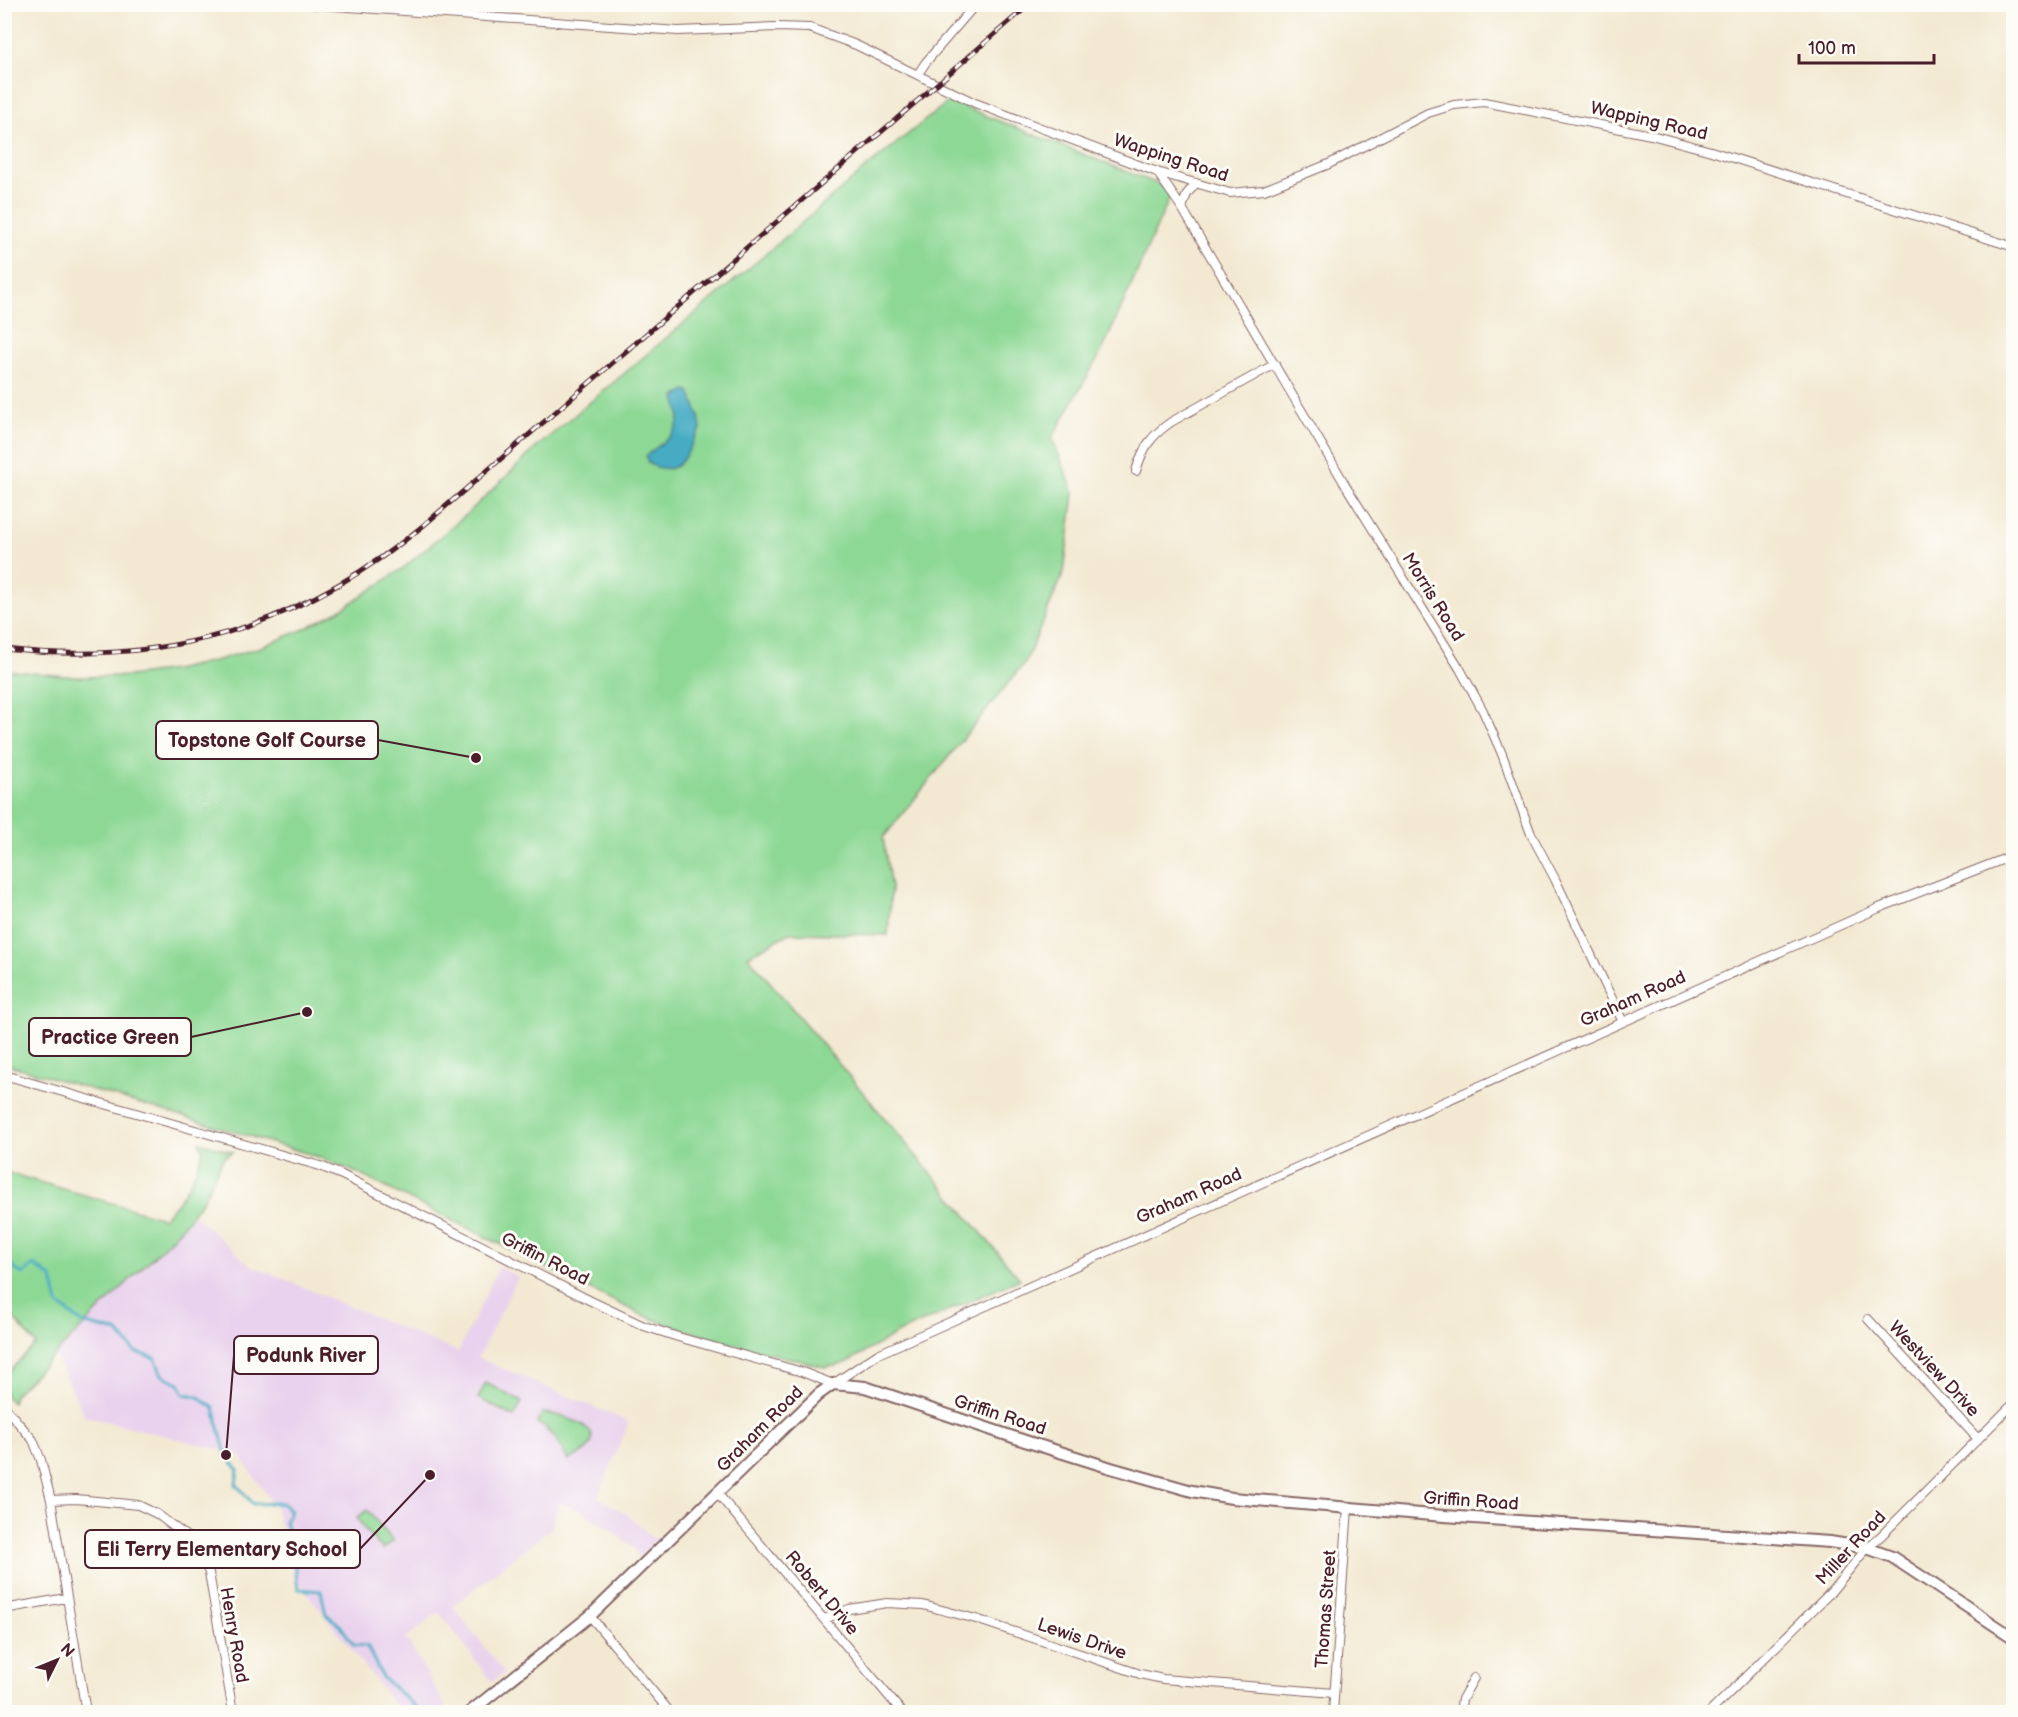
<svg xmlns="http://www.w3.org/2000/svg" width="2018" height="1717" font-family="'Balsamiq Sans',sans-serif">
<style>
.built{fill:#e9d2ed}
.green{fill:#8dd894;stroke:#6c7c60;stroke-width:1.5}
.water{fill:#45acc4;stroke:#486678;stroke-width:1.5}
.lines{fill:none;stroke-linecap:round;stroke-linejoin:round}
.stream{stroke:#45acc4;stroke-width:3}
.minor-casing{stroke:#856665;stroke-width:10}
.tertiary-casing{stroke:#856665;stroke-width:14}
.minor{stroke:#fff;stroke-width:8}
.tertiary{stroke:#fff;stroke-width:10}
.rail-casing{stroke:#4a1f2b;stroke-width:5}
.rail{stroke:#fdfcf7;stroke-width:3;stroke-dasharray:9;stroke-linecap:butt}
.labels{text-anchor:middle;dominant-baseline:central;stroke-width:6;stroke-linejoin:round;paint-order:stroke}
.street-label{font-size:18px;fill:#4a1f2b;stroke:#fdfcf7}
.leader{fill:none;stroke:#4a1f2b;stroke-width:2}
.callout-dot{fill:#4a1f2b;stroke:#fdfcf7;stroke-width:2}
.callout{fill:#fdfcf7;stroke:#4a1f2b;stroke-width:2}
.callout-label{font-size:20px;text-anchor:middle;font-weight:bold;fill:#4a1f2b}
</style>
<rect width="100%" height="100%" fill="#fdfcf7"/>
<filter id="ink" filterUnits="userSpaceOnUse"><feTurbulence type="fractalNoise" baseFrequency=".0167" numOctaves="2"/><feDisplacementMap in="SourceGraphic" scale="12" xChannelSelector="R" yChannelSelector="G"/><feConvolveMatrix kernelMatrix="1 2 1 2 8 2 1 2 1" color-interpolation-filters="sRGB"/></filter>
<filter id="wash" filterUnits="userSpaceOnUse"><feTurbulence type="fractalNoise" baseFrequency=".008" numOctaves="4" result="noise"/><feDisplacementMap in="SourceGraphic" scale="24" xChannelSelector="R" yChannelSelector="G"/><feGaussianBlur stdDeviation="1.35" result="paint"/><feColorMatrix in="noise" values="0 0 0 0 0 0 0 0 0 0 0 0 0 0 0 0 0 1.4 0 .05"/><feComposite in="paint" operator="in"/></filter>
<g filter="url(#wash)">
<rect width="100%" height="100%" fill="#f3e9d2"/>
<path class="built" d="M 193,1214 L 250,1265 L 458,1352 L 499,1267 L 518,1277 L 478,1358 L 629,1422 L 598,1497 L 629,1516 L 651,1537 L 658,1539 L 638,1558 L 636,1550 L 606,1526 L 581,1511 L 559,1503 L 551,1528 L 453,1606 L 504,1673 L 492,1682 L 439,1612 L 406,1638 L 449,1712 L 400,1712 L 293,1575 L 276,1509 L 239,1454 L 85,1416 L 54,1354 L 150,1261 Z"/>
<path class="green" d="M 949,101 L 1173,190 L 1103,349 L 1052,438 L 1074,493 L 1064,572 L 1026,661 L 883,838 L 891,887 L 888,935 L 789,933 L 748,956 L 1020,1279 L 898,1333 L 846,1363 L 835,1366 L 824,1367 L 734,1344 L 671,1326 L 640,1314 L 355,1172 L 316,1156 L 5,1064 L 5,670 L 75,677 L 129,676 L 174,670 L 218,660 L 261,647 L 302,630 L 342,609 L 402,569 L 468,513 L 538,446 L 760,259 L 862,171 Z
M 199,1142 L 233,1152 L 224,1157 L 202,1201 L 179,1231 L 14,1395 L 12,1403 L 5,1395 L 5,1375 L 36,1344 L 5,1309 L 5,1172 L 163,1218 C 181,1200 196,1176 203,1151 Z
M 486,1383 L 522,1402 L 514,1417 L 478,1398 Z
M 542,1413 C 556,1413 605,1425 589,1447 C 584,1454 574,1457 568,1460 L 555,1437 L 547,1431 L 548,1429 L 537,1423 Z
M 367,1510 L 393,1541 L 383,1549 L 369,1535 L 357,1518 Z"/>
<path class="water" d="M 686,391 L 690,392 L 699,416 L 701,429 C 687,446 685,478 654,466 C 648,464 647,462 646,456 C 659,444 678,437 679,416 C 679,409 676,403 675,397 Z"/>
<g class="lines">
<path class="stream" d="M 4,1255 L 16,1270 L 23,1274 L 34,1265 L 52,1278 L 58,1304 L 82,1323 L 118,1332 L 135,1352 L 155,1358 L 162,1375 L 179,1383 L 184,1394 L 197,1396 L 214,1408 L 226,1455 L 238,1469 L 236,1484 L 253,1504 L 282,1503 L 290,1511 L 285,1522 L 292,1546 L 298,1589 L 321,1591 L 326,1614 L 340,1625 L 354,1645 L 367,1646 L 382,1677 L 421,1712"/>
</g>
</g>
<g filter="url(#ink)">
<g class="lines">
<g class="minor-casing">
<path id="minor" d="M 308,4 L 678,31 L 776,27 L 810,28 L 856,45 L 975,103 L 1157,172 L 1230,193 L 1264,190 L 1329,164 L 1428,113 L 1454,105 L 1484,102 L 1651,135 L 1711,151 L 2014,247
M 918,74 L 926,62 L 976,4
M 1157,172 L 1182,208 L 1349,491 L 1460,669 L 1483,711 L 1502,754 L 1531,834 L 1555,879 L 1623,1022
M 1182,208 L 1187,194 L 1196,183
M 1136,471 C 1143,447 1151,436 1171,422 L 1275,364
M 4,1075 L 320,1166 L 342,1175 L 591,1301 L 644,1326 L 678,1337 L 802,1372 L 833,1384 L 878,1354 L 1879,908 L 2014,855
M 1868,1319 L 1978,1439
M 4,1406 L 33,1440 L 41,1460 L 51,1500 L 86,1712
M 718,1494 L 902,1712
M 51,1500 L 76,1499 L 138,1505 L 157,1514 L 190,1539 L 200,1551 L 209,1573 L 233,1712
M 4,1609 L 66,1598
M 590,1616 L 670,1712
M 825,1619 L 849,1609 L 887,1603 L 923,1605 L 976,1619 L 1140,1674 L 1163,1679 L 1334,1693
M 1333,1712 L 1348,1508
M 1460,1712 L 1462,1699 L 1474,1678
M 1710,1712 L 1830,1593 L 1867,1548 L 1882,1535 L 2014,1403"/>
</g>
<g class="tertiary-casing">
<path id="tertiary" d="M 470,1712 L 590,1616 L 819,1394 L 833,1384 L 865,1387 L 1025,1441 L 1111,1468 L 1192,1491 L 1232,1498 L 1444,1516 L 1830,1542 L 1867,1548 L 1892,1557 L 2014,1638"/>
</g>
<use href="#minor" class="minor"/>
<use href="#tertiary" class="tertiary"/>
<g class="rail-casing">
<path id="rail" d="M 4,649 C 165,667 299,628 424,525 L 1030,4"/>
</g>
<use href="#rail" class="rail"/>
</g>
</g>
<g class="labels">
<g class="street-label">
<text transform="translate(1649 121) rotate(13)">Wapping Road</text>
<text transform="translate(1171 158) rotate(18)">Wapping Road</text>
<text transform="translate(1433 597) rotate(58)">Morris Road</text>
<text transform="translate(1633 999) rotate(-24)">Graham Road</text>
<text transform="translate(1189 1196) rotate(-24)">Graham Road</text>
<text transform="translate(545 1259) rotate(27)">Griffin Road</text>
<text transform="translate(1934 1369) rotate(47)">Westview Drive</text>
<text transform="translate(1000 1415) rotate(18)">Griffin Road</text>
<text transform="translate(760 1429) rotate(-45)">Graham Road</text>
<text transform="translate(1471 1501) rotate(4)">Griffin Road</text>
<text transform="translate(1851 1548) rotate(-47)">Miller Road</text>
<text transform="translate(822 1593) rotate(50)">Robert Drive</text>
<text transform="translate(1326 1609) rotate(-86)">Thomas Street</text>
<text transform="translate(234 1635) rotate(80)">Henry Road</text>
<text transform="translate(1082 1639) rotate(19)">Lewis Drive</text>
</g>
</g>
<path class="leader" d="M476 758L378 740M307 1012L191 1037M226 1455L234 1355M430 1475L360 1549"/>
<g class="callout-dot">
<circle cx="476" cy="758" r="6"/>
<circle cx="307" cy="1012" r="6"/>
<circle cx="226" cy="1455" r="6"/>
<circle cx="430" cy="1475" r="6"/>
</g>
<g class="callout">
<rect x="156" y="721" width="222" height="38" rx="6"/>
<rect x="29" y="1018" width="162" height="38" rx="6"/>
<rect x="234" y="1336" width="144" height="38" rx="6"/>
<rect x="85" y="1530" width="275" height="38" rx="6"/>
</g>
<g class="callout-label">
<text x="267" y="747">Topstone Golf Course</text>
<text x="110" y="1044">Practice Green</text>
<text x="306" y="1362">Podunk River</text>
<text x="222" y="1556">Eli Terry Elementary School</text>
</g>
<rect width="2018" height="1717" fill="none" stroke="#fdfcf7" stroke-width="24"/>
<g transform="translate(57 1660) rotate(47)" stroke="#fdfcf7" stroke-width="4.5" paint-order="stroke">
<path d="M0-4.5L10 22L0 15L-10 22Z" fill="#4a1f2b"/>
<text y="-9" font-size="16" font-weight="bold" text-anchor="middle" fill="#4a1f2b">N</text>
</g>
<path d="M1799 54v9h135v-9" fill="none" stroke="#4a1f2b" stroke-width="3"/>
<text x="1808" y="54" font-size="18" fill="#4a1f2b" stroke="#fdfcf7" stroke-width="4.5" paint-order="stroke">100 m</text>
</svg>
